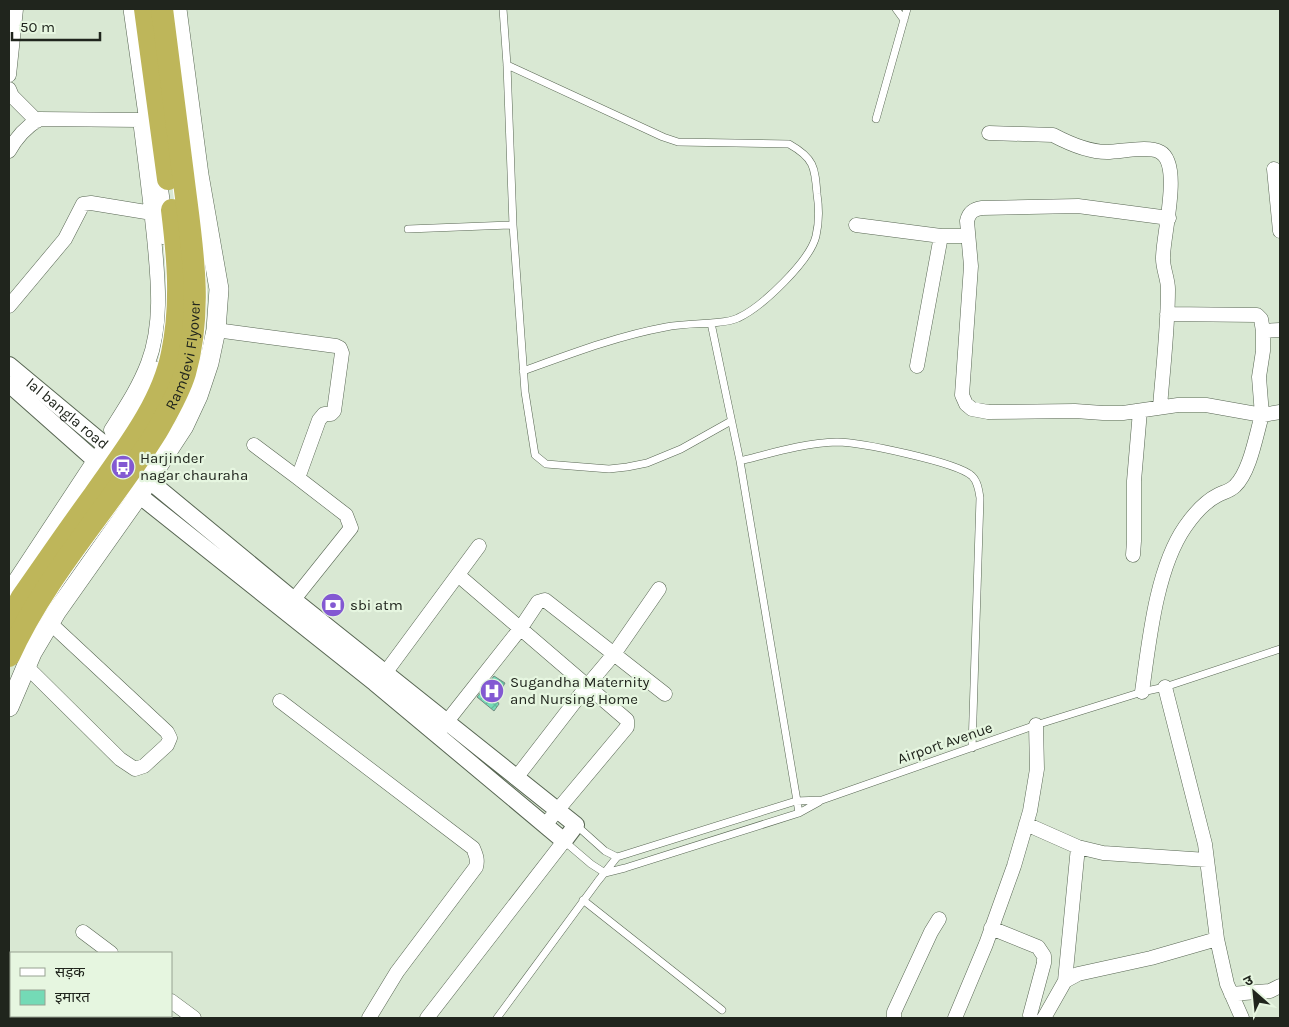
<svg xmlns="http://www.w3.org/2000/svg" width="1289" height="1027" font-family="Karla,'Noto Sans Devanagari',sans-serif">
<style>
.building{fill:url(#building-cross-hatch);stroke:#728c82}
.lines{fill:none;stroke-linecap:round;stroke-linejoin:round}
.service-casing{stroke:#586653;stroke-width:8}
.minor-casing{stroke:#586653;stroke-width:15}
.tertiary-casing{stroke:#586653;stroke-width:18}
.secondary-casing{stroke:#586653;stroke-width:20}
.service{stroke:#fff;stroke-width:7}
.minor{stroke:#fff;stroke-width:14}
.tertiary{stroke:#fff;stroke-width:16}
.secondary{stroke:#fff;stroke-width:19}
.trunk-bridge-casing{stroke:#fff;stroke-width:24;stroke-linecap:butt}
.trunk-bridge{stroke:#beb65a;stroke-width:22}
.labels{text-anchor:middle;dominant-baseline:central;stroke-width:4.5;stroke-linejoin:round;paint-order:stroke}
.street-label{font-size:15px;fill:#20251d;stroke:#e6f6e0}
.poi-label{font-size:15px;fill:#20251d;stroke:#e6f6e0;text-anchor:start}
</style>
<defs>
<pattern id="building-cross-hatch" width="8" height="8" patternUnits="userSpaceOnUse" patternTransform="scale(1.25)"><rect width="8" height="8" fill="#74dab6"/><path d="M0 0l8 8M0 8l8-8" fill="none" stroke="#64bb9c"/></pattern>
</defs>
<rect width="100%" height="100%" fill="#d9e8d3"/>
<path class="building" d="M 494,676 L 505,683 L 496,699 L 499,704 L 494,711 L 477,697 Z"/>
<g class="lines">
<g class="service-casing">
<path id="service" d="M 503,9 L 507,65 L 513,225 L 525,392 L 535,455 L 546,464 L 609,469 L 627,467 L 647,463 L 681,449 L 731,421
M 896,9 L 904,20
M 507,65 L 663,137 L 678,142 L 789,144 C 814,158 815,167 817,194 C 819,207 819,223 816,236 C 810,261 762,307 738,318 C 730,322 720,322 711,323 L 740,461 L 799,813
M 876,119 L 907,9
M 408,229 L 513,225
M 523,371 C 570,354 617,336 666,327 C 681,324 696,324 711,323
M 740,461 C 772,453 804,443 837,442 C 859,442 957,462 972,476 C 978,482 979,491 980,498 L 972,748
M 576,825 L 605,851 L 617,857
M 564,841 L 591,864 L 605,873 L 625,868 L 799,813 L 819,802
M 617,857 L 796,801 L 822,800 L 1036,725 L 1142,692 L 1165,687 L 1280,649
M 583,900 L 722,1010
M 497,1018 L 598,881 L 617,857"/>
</g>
<g class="minor-casing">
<path id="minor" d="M 9,75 L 16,9
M 9,89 L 12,96 L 37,121
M 989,133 L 1053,135 C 1070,144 1088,152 1107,152 C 1122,152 1148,145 1160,152 C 1183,164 1162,238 1163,259 C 1163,269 1168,279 1168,289 C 1168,328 1163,368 1160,407
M 9,151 C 16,138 26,127 39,119 L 140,120 C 145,159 150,198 154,237 C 158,279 163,323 148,363 C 139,387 125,408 111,430
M 1274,169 L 1280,231
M 1169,218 L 1078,206 L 982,208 C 974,209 969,212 967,221 L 971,266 L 962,395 L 966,404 L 972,409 L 988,412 L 1075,411 L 1103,413 L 1123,413 L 1178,405 L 1206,405 L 1262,415 L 1259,377 L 1263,351 L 1263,331 L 1280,330
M 856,225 L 941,236
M 9,306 L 65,239 L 83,204 L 91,203 L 152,213
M 1167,314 L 1257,315 L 1261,319 L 1263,331
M 216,330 L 336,346 L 340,348 L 342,353 L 334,411 L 331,414 L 324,414 L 319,420 L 298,478 L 346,515 L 351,528 L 287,608
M 917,366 L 941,236 L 968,236
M 254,445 L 298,478
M 1133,555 L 1134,541 L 1134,481 L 1140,411
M 458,575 L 627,720 L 627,727 L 545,825
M 26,666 L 120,759 L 135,769 L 144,766 L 167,745 L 170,738 L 167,732 L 50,623
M 380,680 L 479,546
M 1165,687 L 1205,844 L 1217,939 L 1227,984 L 1242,1018
M 1142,692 C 1149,642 1156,569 1185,527 C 1194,514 1204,502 1218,495 C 1224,492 1230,491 1235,486 C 1250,472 1256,435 1262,415 L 1280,412
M 280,701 L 473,848 C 476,855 478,860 476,867 L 397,972 L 369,1018
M 441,729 L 520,629 L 538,602 L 545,600 L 665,694
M 516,778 L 587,686 L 614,654 L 659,589
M 1026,824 L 1078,847 L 1103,853 L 1207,860
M 991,928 L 1038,947 L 1044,956 L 1044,963 L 1030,1015 L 1031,1018
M 83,932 L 111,953
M 1065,981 L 1078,847
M 1231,994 L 1270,991 L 1280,986
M 171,1001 L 194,1018
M 427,1018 L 564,841
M 894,1018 L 894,1012 L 931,932 L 939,919
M 955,1018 L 986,944 L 1014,866 L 1030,811 L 1037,769 L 1036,725
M 1044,1018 L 1065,981 L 1078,974 L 1151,958 L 1217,939"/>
</g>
<g class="tertiary-casing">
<g id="tertiary">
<path id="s1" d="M 9,365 L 117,455"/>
<path d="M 9,384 L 106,470"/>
<path d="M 130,488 L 375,683 L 564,841 L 576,825 L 294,600 L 140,473"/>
</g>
</g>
<g class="secondary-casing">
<path id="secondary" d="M 133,9 L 165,235
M 9,594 L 96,462 L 137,409 L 153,382 L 157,371
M 9,707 L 32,653 L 57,611 L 139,495 L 184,426 L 198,396 L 209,363 L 216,330 L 219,289 L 199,175 L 177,9"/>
</g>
<use href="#service" class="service"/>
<use href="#minor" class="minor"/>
<use href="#tertiary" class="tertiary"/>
<use href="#secondary" class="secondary"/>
<g class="trunk-bridge-casing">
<g id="trunk-bridge">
<path d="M 145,9 L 168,179"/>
<path d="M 9,621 L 22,597 C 46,563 69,529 94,495 C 123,453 162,405 172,353 C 182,305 178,259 172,210"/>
<path id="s2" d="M 9,656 C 46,574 110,507 157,431 C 167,413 179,393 185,373 C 204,307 191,241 183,174 C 176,119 169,64 162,9"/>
</g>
</g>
<use href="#trunk-bridge" class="trunk-bridge"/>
</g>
<defs>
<g id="bus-disc" transform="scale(1.25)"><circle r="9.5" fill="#8359d2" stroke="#e6f6e0"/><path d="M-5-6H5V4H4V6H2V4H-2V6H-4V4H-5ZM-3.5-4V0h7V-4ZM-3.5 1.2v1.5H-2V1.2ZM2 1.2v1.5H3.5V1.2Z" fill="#fff"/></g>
<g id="bank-disc" transform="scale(1.25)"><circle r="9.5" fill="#8359d2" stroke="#e6f6e0"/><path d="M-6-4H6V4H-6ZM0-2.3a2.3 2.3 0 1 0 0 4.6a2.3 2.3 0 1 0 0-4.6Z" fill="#fff"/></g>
<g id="hospital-disc" transform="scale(1.25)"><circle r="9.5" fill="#8359d2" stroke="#e6f6e0"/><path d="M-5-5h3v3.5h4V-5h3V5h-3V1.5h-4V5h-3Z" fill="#fff"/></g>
</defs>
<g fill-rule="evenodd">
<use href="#bus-disc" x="123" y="467"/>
<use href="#bank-disc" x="333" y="605"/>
<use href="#hospital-disc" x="492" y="691"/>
</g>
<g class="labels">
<g class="street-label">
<text stroke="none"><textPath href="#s2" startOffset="351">Ramdevi Flyover</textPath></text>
<text stroke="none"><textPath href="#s1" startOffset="76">lal bangla road</textPath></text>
<text transform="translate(945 743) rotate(-19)">Airport Avenue</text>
</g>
<g class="poi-label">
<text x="140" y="458">Harjinder<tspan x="140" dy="17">nagar chauraha</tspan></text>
<text x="350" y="605">sbi atm</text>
<text x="510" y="682">Sugandha Maternity<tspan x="510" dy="17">and Nursing Home</tspan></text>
</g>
</g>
<rect width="1289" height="1027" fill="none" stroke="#20251d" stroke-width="20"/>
<rect x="10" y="952" width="162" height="65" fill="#e6f6e0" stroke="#97a292"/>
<rect x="20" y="968" width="25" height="8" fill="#ffffff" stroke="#97a292"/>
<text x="55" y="977" font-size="15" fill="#20251d">सड़क</text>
<rect x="20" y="990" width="25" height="15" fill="#74dab6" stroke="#97a292"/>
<text x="55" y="1002" font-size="15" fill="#20251d">इमारत</text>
<g transform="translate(1254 992) rotate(333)" stroke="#e6f6e0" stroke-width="4" paint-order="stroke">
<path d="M0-4L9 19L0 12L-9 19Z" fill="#20251d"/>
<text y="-8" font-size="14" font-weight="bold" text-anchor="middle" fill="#20251d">उ</text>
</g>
<path d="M12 32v8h88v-8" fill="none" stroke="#20251d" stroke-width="2.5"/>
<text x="20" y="32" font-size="15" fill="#20251d" stroke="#e6f6e0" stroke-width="4" paint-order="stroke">50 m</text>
</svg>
